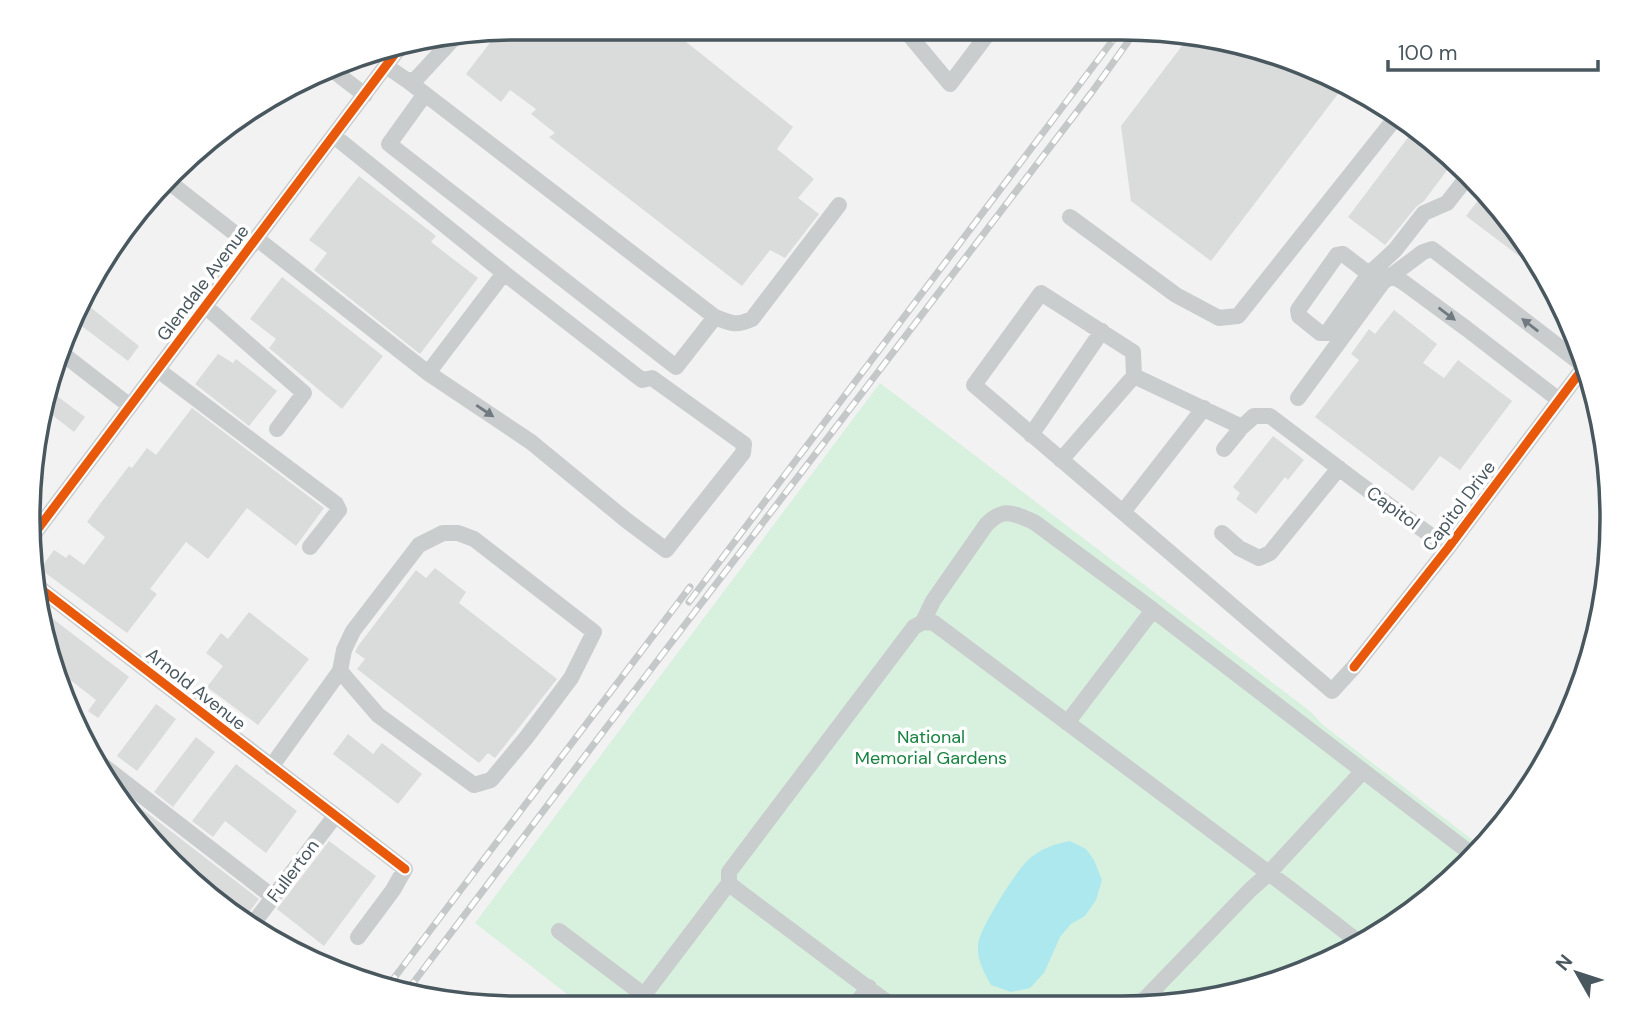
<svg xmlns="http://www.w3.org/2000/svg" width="1640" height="1036" font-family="'DM Sans',sans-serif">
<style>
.green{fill:#d8f1de}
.water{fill:#ade8ee}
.building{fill:#dadbdb}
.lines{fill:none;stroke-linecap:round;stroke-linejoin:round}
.minor{stroke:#cacdce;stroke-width:16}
.rail-casing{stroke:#c5c8c9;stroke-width:7}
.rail{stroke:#fff;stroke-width:4.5;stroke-dasharray:13;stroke-linecap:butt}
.cycleway-casing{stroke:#fff;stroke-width:13}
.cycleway{stroke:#e8590c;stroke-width:9}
.oneway{fill:#707a80}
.labels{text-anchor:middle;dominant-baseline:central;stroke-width:7;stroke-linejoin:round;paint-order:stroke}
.street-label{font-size:18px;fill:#49575f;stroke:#fff}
.park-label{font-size:18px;fill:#188241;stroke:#fff}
.rim{fill:none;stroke:#49575f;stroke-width:3.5}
</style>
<rect width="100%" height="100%" fill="#f3f2f2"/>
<path class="green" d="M 880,383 L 1311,712 L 1323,725 L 1482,847 L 1445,887 L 1339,957 L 1249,991 L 1154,1007 L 580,1004 L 475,923 Z"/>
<path class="water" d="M 1070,841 L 1086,849 L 1094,860 L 1102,880 L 1096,900 L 1085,916 L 1071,924 L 1060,937 L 1044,973 L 1030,988 L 1011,992 L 991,985 C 984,972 977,961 978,945 C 979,929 1015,873 1027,861 C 1039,849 1054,844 1070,841 Z"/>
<path class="building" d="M 518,28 L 572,28 L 588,41 L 598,29 L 670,29 L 793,127 L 777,149 L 814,179 L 798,198 L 819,214 L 785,258 L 770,250 L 742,286 L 549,137 L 555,133 L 531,114 L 536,109 L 510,90 L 501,102 L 466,74 L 499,31 Z
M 1191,34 L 1309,65 L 1344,86 L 1211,261 L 1131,201 L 1121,126 Z
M 1416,127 L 1454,161 L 1424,201 L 1416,207 L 1385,245 L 1348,217 Z
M 359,176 L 436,236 L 431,242 L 478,278 L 420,354 L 314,270 L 327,253 L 309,240 Z
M 1486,190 L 1491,195 L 1533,254 L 1527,262 L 1466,216 Z
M 282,277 L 383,356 L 342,409 L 269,348 L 276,339 L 250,319 Z
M 85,303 L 139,346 L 128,361 L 75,321 Z
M 1394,310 L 1437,344 L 1423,363 L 1444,378 L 1458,360 L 1512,401 L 1460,470 L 1440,456 L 1413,491 L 1315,417 L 1359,360 L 1351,354 L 1369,329 L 1375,334 Z
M 218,354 L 233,363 L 236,359 L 277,391 L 249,426 L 195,384 Z
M 49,390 L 85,417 L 74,432 L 46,410 Z
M 192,408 L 324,508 L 296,546 L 247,508 L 208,559 L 186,542 L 150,589 L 157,594 L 127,633 L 40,569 L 54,550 L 66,558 L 69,554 L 84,565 L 105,537 L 87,522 L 100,504 L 129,466 L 132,468 L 147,448 L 156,455 Z
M 1273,436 L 1304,460 L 1288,480 L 1285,477 L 1256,514 L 1236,499 L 1240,493 L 1233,487 Z
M 435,568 L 466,592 L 459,603 L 557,679 L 495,758 L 488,753 L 479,763 L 357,669 L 365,659 L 355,652 L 358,646 L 416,570 L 426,578 Z
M 40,609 L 129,677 L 98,718 L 88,711 L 96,700 L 55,668 L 45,645 Z
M 249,612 L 309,659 L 258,725 L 207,687 L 223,666 L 206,653 L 221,633 L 228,639 Z
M 156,704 L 176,719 L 137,771 L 117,756 Z
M 348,734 L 373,754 L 382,743 L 422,774 L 398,804 L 333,754 Z
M 196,737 L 215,752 L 173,807 L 154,792 Z
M 236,764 L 297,811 L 266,853 L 225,821 L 213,837 L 192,821 Z
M 107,782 L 259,899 L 243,920 L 219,906 L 160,843 L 161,841 L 151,833 L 110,790 Z
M 329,841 L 376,876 L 324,946 L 277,909 Z"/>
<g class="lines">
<path class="minor" d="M 905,30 L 950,84 L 990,31
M 386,66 L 408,81 L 417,78 L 453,39
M 331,69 L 365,95
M 408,81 L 715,317 C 732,324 736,326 752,319 L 839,205
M 425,94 L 389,144 L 676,367 L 715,317
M 169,182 L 251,246
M 1070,217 L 1176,295 L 1219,318 L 1238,316 L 1397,116
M 256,238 L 428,373 L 504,273 L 334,136
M 1369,274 L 1343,254 L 1337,255 L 1298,310 L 1299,316 L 1320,333 L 1327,333 L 1369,274 L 1395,250 L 1424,213 L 1447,203 L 1469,175
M 1391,275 L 1403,282 L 1467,329 L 1559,400
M 205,306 L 304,393 L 277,429
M 59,351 L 130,406
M 158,370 L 336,504 L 339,510 L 310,547
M 428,373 L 531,442 L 626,520 L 666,550 L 743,453 L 744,444 L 652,378 L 642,380 L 504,273
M 1134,376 L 1242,427
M 1298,398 L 1383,282 L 1423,252 L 1432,249 L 1584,366
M 1031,435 L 1102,331
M 1224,449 L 1242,427 L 1254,416 L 1270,416 L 1357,482 L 1448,548
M 1061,460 L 1134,376 L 1133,352 L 1041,293 L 974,385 C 1093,487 1213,589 1332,691 L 1354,667 L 1448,548 L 1587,363
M 1123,512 L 1204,408
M 1222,533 L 1239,548 L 1259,558 L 1270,553 L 1339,468
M 31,538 L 400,47
M 37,586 L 405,869 L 393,890 L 358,937
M 923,622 L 933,601 L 986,525 C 1003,507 1013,513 1034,522 L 1153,610
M 1067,723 L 1153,610 L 1474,856
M 97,761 L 273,897
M 271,767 L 340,671 L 344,650 L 353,631 L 419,545 L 443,533 L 458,533 L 474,539 L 594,632 L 571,678 L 526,738 L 491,780 L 474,785 L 378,715 L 340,671
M 252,925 L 335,816
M 559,931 L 657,1005
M 644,995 L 729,883
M 854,1006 L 869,987
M 892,1006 L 737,890 L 729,883 L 729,872 L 914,627 L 923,622 L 934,623 L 1290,889 L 1360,943
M 1137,1007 L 1250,890 L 1268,874 L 1363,771"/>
<g class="rail-casing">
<path id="rail" d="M 689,602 L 1119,32
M 388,986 L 690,587
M 407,991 L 606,728 L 1092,92 L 1135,32"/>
</g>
<use href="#rail" class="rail"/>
<g class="cycleway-casing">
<path id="cycleway" d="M 31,538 L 400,47
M 37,586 L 405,869
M 1354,667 L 1448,548 L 1587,363"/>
</g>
<use href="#cycleway" class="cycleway"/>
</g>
<defs><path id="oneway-solid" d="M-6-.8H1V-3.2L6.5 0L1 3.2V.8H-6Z" transform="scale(1.75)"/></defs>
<g class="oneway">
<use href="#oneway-solid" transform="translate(1447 314) rotate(37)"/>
<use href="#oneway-solid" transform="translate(1530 325) rotate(-142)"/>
<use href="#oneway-solid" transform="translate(485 411) rotate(34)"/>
</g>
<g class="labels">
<g class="street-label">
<text transform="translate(203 283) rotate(-53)">Glendale Avenue</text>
<text transform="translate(1459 506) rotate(-53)">Capitol Drive</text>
<text transform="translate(1393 508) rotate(36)">Capitol</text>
<text transform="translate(196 689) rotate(38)">Arnold Avenue</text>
<text transform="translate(293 871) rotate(-53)">Fullerton</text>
</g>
<g class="park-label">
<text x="931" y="737">National<tspan x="931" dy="21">Memorial Gardens</tspan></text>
</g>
</g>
<path d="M0 0H1640V1036H0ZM518 40H1122A478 478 0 0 1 1600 518V518A478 478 0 0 1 1122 996H518A478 478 0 0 1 40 518V518A478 478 0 0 1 518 40Z" fill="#fff" fill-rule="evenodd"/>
<path class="rim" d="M518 40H1122A478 478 0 0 1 1600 518V518A478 478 0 0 1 1122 996H518A478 478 0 0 1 40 518V518A478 478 0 0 1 518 40Z"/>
<g transform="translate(1577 973) rotate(309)" stroke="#ffffff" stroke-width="5" paint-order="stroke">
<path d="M0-5L12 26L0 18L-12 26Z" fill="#49575f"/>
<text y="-10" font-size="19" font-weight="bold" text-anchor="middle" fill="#49575f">N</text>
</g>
<path d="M1388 60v10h210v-10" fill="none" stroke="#49575f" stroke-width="3.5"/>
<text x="1398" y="60" font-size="21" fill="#49575f" stroke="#ffffff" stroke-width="5" paint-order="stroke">100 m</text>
</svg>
